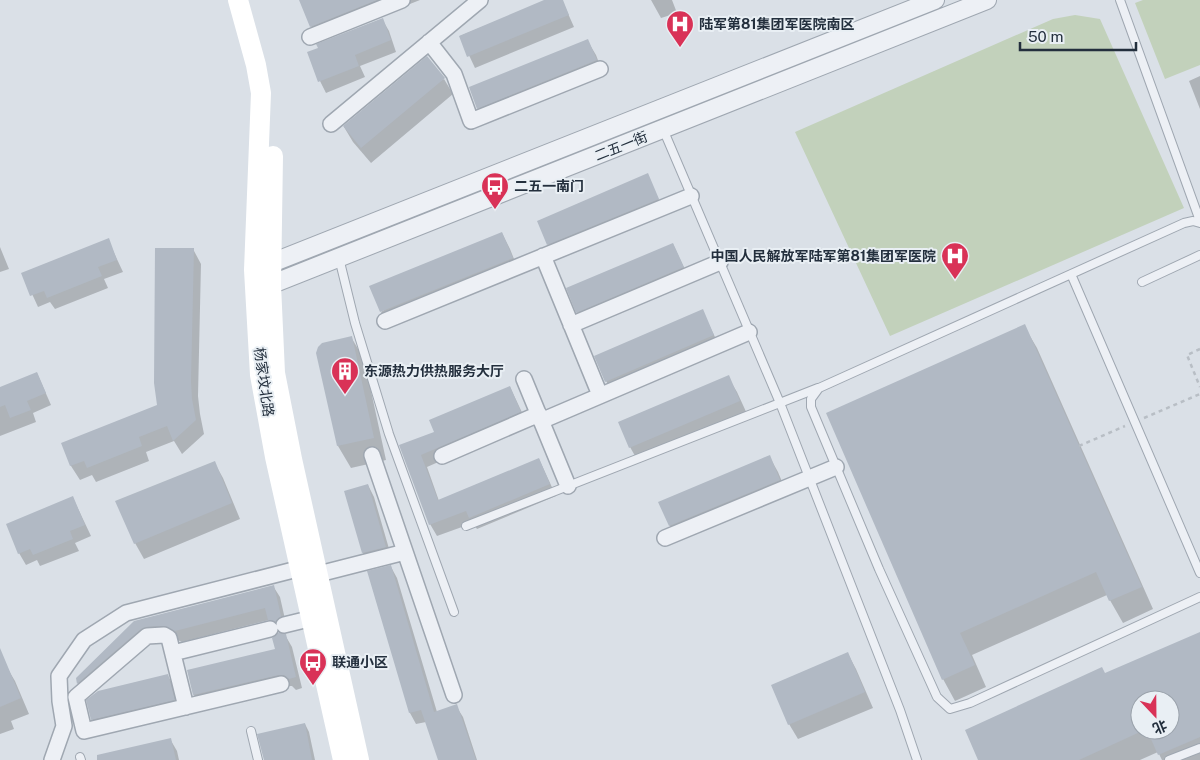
<svg xmlns="http://www.w3.org/2000/svg" width="1200" height="760" font-family="'Public Sans','Noto Sans SC',sans-serif">
<style>
.green{fill:#c2d1bb}
.shadow{fill:#0003;fill-rule:evenodd}
.building{fill:#b1b9c4}
.lines{fill:none;stroke-linecap:round;stroke-linejoin:round}
.service-casing{stroke:#9fa7b1;stroke-width:10}
.minor-casing{stroke:#9fa7b1;stroke-width:18}
.tertiary-casing{stroke:#9fa7b1;stroke-width:20}
.path{stroke:#b8bec5;stroke-width:2.5;stroke-dasharray:4 4;stroke-linecap:butt}
.service{stroke:#edf0f5;stroke-width:8}
.minor{stroke:#edf0f5;stroke-width:15}
.tertiary{stroke:#edf0f5;stroke-width:18}
.secondary{stroke:#fff;stroke-width:20}
.labels{text-anchor:middle;dominant-baseline:central;stroke-width:4;stroke-linejoin:round;paint-order:stroke}
.poi-label{font-size:14px;font-weight:bold;fill:#232f3d;stroke:#e9eff4;text-anchor:start}
.street-label{font-size:14px;fill:#232f3d;stroke:#e9eff4}
</style>
<rect width="100%" height="100%" fill="#dae0e7"/>
<path class="green" d="M 1143,0 L 1200,0 L 1200,65 L 1165,79 L 1135,3 Z
M 1075,15 L 1100,19 L 1184,208 L 890,336 L 795,132 L 1053,19 Z"/>
<path class="shadow" d="M 300,0 L 420,0 L 319,40 L 311,26 Z
M 548,0 L 562,0 L 574,27 L 475,68 L 460,36 Z
M 651,0 L 672,0 L 677,13 L 661,18 Z
M 382,19 L 389,31 L 396,52 L 360,66 L 365,77 L 326,93 L 320,81 Z
M 587,40 L 596,55 L 604,76 L 486,123 L 478,108 Z
M 1200,76 L 1200,109 L 1189,81 Z
M 444,79 L 453,94 L 371,163 L 353,142 L 344,127 Z
M 647,175 L 666,215 L 557,259 L 548,244 Z
M 502,233 L 510,249 L 520,274 L 390,327 L 381,312 Z
M 108,240 L 123,272 L 104,279 L 108,288 L 55,309 L 50,302 L 38,307 L 23,274 Z
M 673,244 L 691,283 L 586,327 L 577,312 Z
M 0,247 L 9,269 L 0,272 Z
M 193,249 L 201,264 L 198,396 L 200,414 L 204,434 L 182,454 L 174,441 L 146,452 L 149,461 L 96,482 L 92,475 L 80,480 L 71,466 L 63,444 L 159,406 Z
M 702,311 L 722,351 L 615,396 L 606,381 Z
M 1024,326 L 1037,348 L 1153,609 L 1123,623 L 1107,595 L 972,655 L 986,687 L 955,701 L 943,679 Z
M 351,337 L 364,359 L 386,460 L 351,468 L 338,446 Z
M 37,373 L 51,405 L 33,413 L 36,422 L 0,436 L 0,388 Z
M 728,377 L 737,392 L 748,416 L 639,463 L 630,447 Z
M 510,387 L 527,423 L 427,467 L 439,501 L 539,459 L 556,496 L 477,529 L 473,523 L 437,536 L 430,524 L 401,446 L 436,432 Z
M 769,456 L 778,472 L 788,496 L 679,541 L 670,526 L 660,503 Z
M 214,462 L 223,478 L 240,519 L 144,559 L 135,543 Z
M 368,485 L 374,497 L 392,559 L 370,564 L 363,553 L 345,492 Z
M 73,498 L 91,536 L 75,543 L 79,551 L 40,566 L 37,560 L 26,565 L 19,553 Z
M 391,567 L 397,578 L 437,712 L 456,706 L 463,717 L 477,760 L 439,760 L 426,722 L 416,724 L 410,713 L 368,572 Z
M 273,586 L 280,597 L 287,628 L 280,634 L 285,635 L 292,647 L 302,688 L 296,690 L 292,686 L 286,686 L 201,706 L 194,695 L 188,671 L 276,650 L 273,639 L 281,632 L 275,631 L 269,620 L 182,642 L 171,637 L 153,638 L 84,694 L 78,683 L 77,678 L 135,622 Z
M 1200,634 L 1200,760 L 1162,760 L 1158,752 L 1140,760 L 980,760 L 1105,674 ZM 1140,700 L 1170,700 L 1170,730 L 1140,730 Z
M 848,654 L 856,669 L 873,708 L 798,739 L 789,724 Z
M 6,666 L 15,681 L 29,714 L 11,721 L 14,729 L 0,734 L 0,669 Z
M 168,676 L 174,687 L 180,711 L 99,731 L 92,719 Z
M 305,724 L 309,732 L 315,760 L 265,760 Z
M 170,739 L 177,751 L 179,760 L 102,760 Z"/>
<path class="building" d="M 299,0 L 377,0 L 310,27 Z
M 544,0 L 563,0 L 569,15 L 467,57 L 459,36 Z
M 383,18 L 391,40 L 355,55 L 359,66 L 318,82 L 307,52 L 318,48 L 316,44 Z
M 588,39 L 597,60 L 477,109 L 469,87 Z
M 427,56 L 445,78 L 361,148 L 343,126 Z
M 648,173 L 659,199 L 547,245 L 537,221 Z
M 502,232 L 513,258 L 380,312 L 369,286 Z
M 109,238 L 117,260 L 98,267 L 102,276 L 47,298 L 44,291 L 30,296 L 21,273 Z
M 673,243 L 684,267 L 576,313 L 566,288 Z
M 155,248 L 194,248 L 191,381 L 192,399 L 196,420 L 173,441 L 167,426 L 139,437 L 142,446 L 87,468 L 84,461 L 70,466 L 61,443 L 157,405 L 154,383 Z
M 703,309 L 714,335 L 605,382 L 594,356 Z
M 1025,324 L 1142,587 L 1109,601 L 1096,572 L 960,633 L 975,665 L 942,680 L 826,413 Z
M 352,336 L 374,438 L 337,446 L 316,353 L 318,347 L 322,343 Z
M 37,372 L 46,393 L 27,401 L 31,410 L 10,418 L 5,405 L 0,407 L 0,387 Z
M 729,375 L 740,401 L 629,448 L 618,422 Z
M 510,386 L 521,412 L 421,455 L 438,500 L 539,458 L 550,484 L 469,518 L 466,511 L 429,525 L 399,445 L 434,432 L 429,420 Z
M 770,455 L 780,480 L 669,526 L 658,502 Z
M 215,461 L 232,503 L 134,544 L 115,501 Z
M 368,484 L 386,547 L 362,553 L 344,491 Z
M 73,496 L 85,525 L 70,531 L 73,539 L 33,555 L 30,549 L 18,554 L 6,524 Z
M 391,565 L 434,712 L 457,704 L 476,760 L 438,760 L 421,710 L 409,713 L 367,571 Z
M 274,585 L 281,616 L 275,622 L 268,620 L 265,608 L 175,631 L 164,626 L 146,627 L 141,629 L 77,684 L 76,678 L 134,621 Z
M 279,632 L 286,634 L 296,677 L 289,679 L 284,675 L 279,675 L 193,695 L 187,670 L 275,649 L 272,638 Z
M 1200,632 L 1200,737 L 1158,755 L 1147,730 L 1170,730 L 1170,700 L 1140,700 L 1140,732 L 1079,760 L 978,760 L 965,730 L 1102,667 L 1105,673 Z
M 0,648 L 21,698 L 0,707 Z
M 848,652 L 865,692 L 788,725 L 771,685 Z
M 168,674 L 175,700 L 91,720 L 86,700 L 98,691 Z
M 305,723 L 312,760 L 264,760 L 257,734 Z
M 171,738 L 176,760 L 97,760 L 97,755 Z"/>
<g class="lines">
<g class="service-casing">
<path id="service" d="M 1120,0 L 1200,221
M 663,129 L 780,403 L 900,710 L 917,760
M 1200,223 L 1193,221 L 1184,223 L 819,388 L 811,399 L 811,407 L 879,569 L 937,697 L 950,709 L 970,703 L 1200,597
M 339,258 L 355,323 L 389,434 L 454,612
M 1071,274 L 1200,573
M 1142,282 L 1200,255
M 466,526 L 818,388
M 251,731 L 258,760
M 80,757 L 81,760
M 1169,760 L 1200,748"/>
</g>
<g class="minor-casing">
<path id="minor" d="M 310,37 L 402,0
M 429,42 L 454,74 L 471,121 L 600,69
M 331,124 L 480,0
M 543,256 L 600,395
M 385,321 L 691,196
M 571,325 L 720,262
M 524,379 L 568,486
M 541,421 L 749,332
M 372,455 L 454,695
M 442,456 L 539,414
M 665,538 L 836,467
M 307,577 L 405,552
M 284,625 L 321,616
M 173,653 L 270,629
M 186,707 L 169,638 L 164,635 L 147,636 L 76,697 L 84,731 L 281,684
M 52,760 L 64,726 L 60,701 L 59,676 L 84,640 L 126,613 L 309,566"/>
</g>
<g class="tertiary-casing">
<path id="tertiary" d="M 259,268 L 935,0
M 260,289 L 987,0"/>
</g>
<path class="path" d="M 1200,349 L 1187,355 L 1200,387
M 1144,418 L 1200,394
M 1079,446 L 1125,426"/>
<use href="#service" class="service"/>
<use href="#minor" class="minor"/>
<use href="#tertiary" class="tertiary"/>
<path class="secondary" d="M 238,0 L 256,65 L 261,93 L 254,270 L 260,375 L 275,457 L 343,760
M 273,156 L 271,285 L 275,373 L 292,459 L 359,760"/>
</g>
<defs>
<g id="hospital-pin" transform="scale(1.4375)"><path d="M0 17L-7.5 6A9.5 9.5 0 1 1 7.5 6Z" fill="#d93257" stroke="#e9eff4"/><path d="M-5-5h3v3.5h4V-5h3V5h-3V1.5h-4V5h-3Z" fill="#fff"/></g>
<g id="bus-pin" transform="scale(1.4375)"><path d="M0 17L-7.5 6A9.5 9.5 0 1 1 7.5 6Z" fill="#d93257" stroke="#e9eff4"/><path d="M-5-6H5V4H4V6H2V4H-2V6H-4V4H-5ZM-3.5-4V0h7V-4ZM-3.5 1.2v1.5H-2V1.2ZM2 1.2v1.5H3.5V1.2Z" fill="#fff"/></g>
<g id="building-pin" transform="scale(1.4375)"><path d="M0 17L-7.5 6A9.5 9.5 0 1 1 7.5 6Z" fill="#d93257" stroke="#e9eff4"/><path d="M-4-6H4V6H1V3H-1V6H-4ZM-2.5-4.3h1.7v1.8h-1.7ZM.8-4.3h1.7v1.8H.8ZM-2.5-1h1.7V.8h-1.7ZM.8-1h1.7V.8H.8Z" fill="#fff"/></g>
</defs>
<g fill-rule="evenodd">
<use href="#hospital-pin" x="680" y="24"/>
<use href="#bus-pin" x="495" y="186"/>
<use href="#hospital-pin" x="955" y="256"/>
<use href="#building-pin" x="345" y="371"/>
<use href="#bus-pin" x="313" y="662"/>
</g>
<g class="labels">
<g class="poi-label">
<text x="699" y="24">陆军第81集团军医院南区</text>
<text x="514" y="186">二五一南门</text>
<text x="936" y="256" text-anchor="end">中国人民解放军陆军第81集团军医院</text>
<text x="364" y="371">东源热力供热服务大厅</text>
<text x="332" y="662">联通小区</text>
</g>
<g class="street-label">
<text transform="translate(621 146) rotate(-22)">二五一街</text>
<text transform="translate(264 382) rotate(82)">杨家坟北路</text>
</g>
</g>
<g transform="translate(1155 715) rotate(158)"><circle r="24" fill="#e9eff4" stroke="#9aa2ab"/>
<path d="M0-4L9 19L0 12L-9 19Z" fill="#d93257"/>
<text y="-8" font-size="14" font-weight="bold" text-anchor="middle" fill="#232f3d">北</text>
</g>
<path d="M1020 42v8h116v-8" fill="none" stroke="#232f3d" stroke-width="2.5"/>
<text x="1028" y="42" font-size="15" fill="#232f3d" stroke="#e9eff4" stroke-width="4" paint-order="stroke">50 m</text>
</svg>
